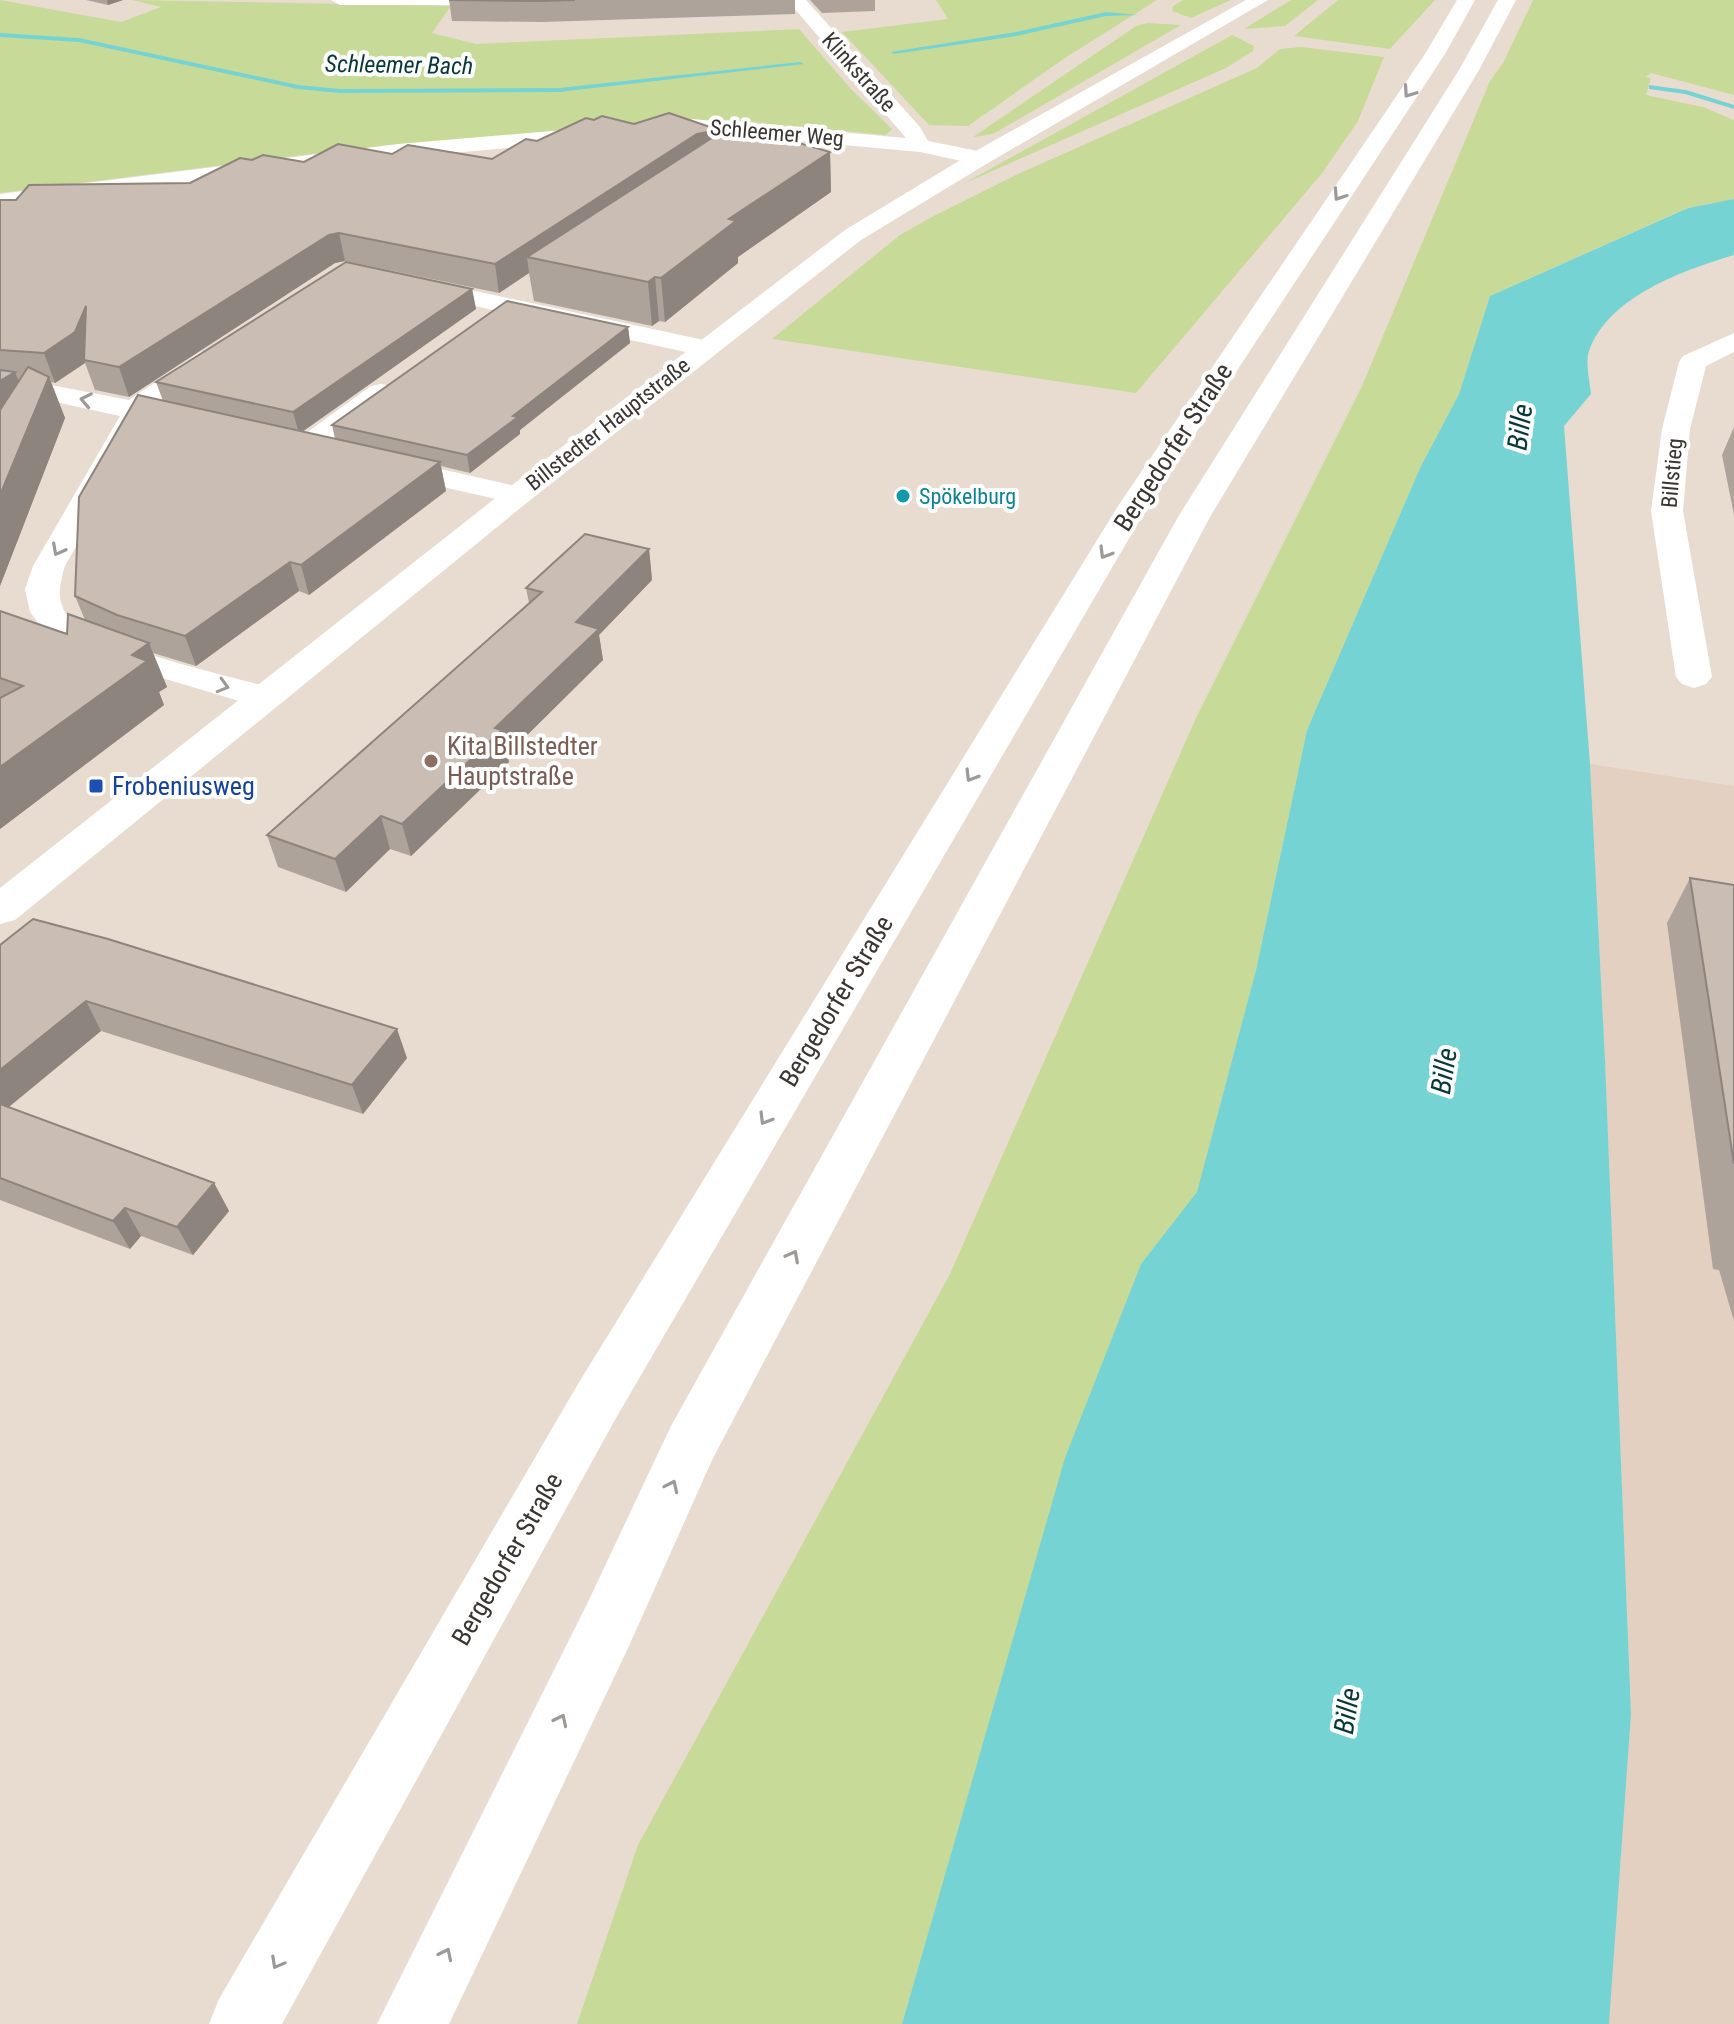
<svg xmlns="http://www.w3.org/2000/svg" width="1734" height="2024" font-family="'Roboto Condensed',sans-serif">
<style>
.built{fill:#e3d0c0}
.green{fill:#c8da97}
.water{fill:#75d3d3}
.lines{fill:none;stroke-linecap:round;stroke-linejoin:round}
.stream{fill:#75d3d3;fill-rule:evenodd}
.street{fill:#fff;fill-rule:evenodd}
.secondary{fill:#fff;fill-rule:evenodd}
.highway{fill:#fff;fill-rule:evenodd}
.wall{fill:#aea39a}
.shaded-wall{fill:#8d847d}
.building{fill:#cabdb3;stroke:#8d847d;stroke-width:2}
.oneway{stroke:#9c9a98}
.culture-dot{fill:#0f9aa8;stroke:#fff;stroke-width:3}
.education-dot{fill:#8d6e63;stroke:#fff;stroke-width:3}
.transit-dot{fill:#1a4fb4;stroke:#fff;stroke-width:3}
.labels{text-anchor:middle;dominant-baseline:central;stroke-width:8;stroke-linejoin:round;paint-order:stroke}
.far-street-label{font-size:22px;fill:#3a3531;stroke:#fff}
.far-culture-label{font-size:22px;fill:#0d838f;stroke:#fff;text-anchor:start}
.far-water-label{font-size:24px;font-style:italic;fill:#083738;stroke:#fff}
.street-label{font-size:26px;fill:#3a3531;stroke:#fff}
.education-label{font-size:26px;fill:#785e54;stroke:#fff;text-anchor:start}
.transit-label{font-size:26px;fill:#164399;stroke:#fff;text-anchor:start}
.water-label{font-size:28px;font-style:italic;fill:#083738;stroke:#fff}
</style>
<rect width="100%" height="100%" fill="#e8dcd1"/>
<path class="built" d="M 1590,764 L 1734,786 L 1734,2024 L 1609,2024 L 1631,1714 L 1605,1060 Z"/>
<path class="green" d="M 0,0 L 121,22 L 161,7 L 132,0 L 451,6 L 432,33 L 476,44 L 799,29 L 851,89 L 892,129 L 886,135 L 748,122 L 640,123 L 336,151 L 0,193 Z
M 936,0 L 1157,0 L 1065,58 L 968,126 L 929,125 L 842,32 L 948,19 Z
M 1183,0 L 1231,0 L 1191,18 L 1172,11 L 1173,6 Z
M 1291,0 L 1318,0 L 1285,26 L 1244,29 Z
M 1338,0 L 1435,0 L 1390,49 L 1294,36 Z
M 1533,0 L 1734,0 L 1734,95 L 1651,73 L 1645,77 L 1651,78 L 1646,95 L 1703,107 L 1734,120 L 1734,199 L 1687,208 L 1490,296 L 1459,394 L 1420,468 L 1307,730 L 1256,970 L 1197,1193 L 1141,1264 L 1066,1458 L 902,2024 L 577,2024 L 638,1845 L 950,1274 L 1196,718 L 1362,386 L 1490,81 L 1503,63 Z
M 1147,23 L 1181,25 L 993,134 L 973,137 L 1136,26 Z
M 1232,35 L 1254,46 L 1253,51 L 1226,68 L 963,184 Z
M 1301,47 L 1384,57 L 1358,121 L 1323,172 L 1136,393 L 772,339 L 900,235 L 928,219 L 1018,174 L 1257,68 L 1280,49 Z"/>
<path class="water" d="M 1734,199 L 1734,255 C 1682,271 1609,296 1589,351 C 1585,363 1590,382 1591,394 L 1564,426 L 1590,764 L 1605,1060 L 1631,1714 L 1609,2024 L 902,2024 L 1065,1458 L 1141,1264 L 1197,1192 L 1256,970 L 1307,730 L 1420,468 L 1459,394 L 1490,296 L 1688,208 Z"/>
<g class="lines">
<path class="stream" d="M 1106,12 L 1138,15 L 1106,16 L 1016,36 L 894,54 L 891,52 L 1016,32 Z
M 0,33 L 79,38 L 298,85 L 340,89 L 559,88 L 800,62 L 804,64 L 559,92 L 340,93 L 298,89 L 79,42 L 0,37 Z
M 1649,85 L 1686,90 L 1734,105 L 1734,109 L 1685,94 L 1649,89 Z"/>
<path class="street" d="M 331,0 L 622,0 L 613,5 L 340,5 Z
M 787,0 L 806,0 L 920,127 L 928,141 L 988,153 L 991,158 L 988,163 L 980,165 L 920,152 L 692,131 L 398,158 L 0,208 L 0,194 L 398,144 L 692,119 L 906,138 Z
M 415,278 L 704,340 L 713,342 L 717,348 L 713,354 L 704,356 L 406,291 L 402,286 L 406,281 Z
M 1734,333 L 1734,352 L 1706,366 L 1690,429 L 1683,511 L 1712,677 L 1706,684 L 1694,688 L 1682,684 L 1676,677 L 1651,511 L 1662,429 L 1679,362 L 1683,356 Z
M 210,350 L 220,352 L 224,358 L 220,364 L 155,406 L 174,410 L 178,416 L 174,422 L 164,425 L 146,421 L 65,566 C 60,582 56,598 66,614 C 87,645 234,677 276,689 L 281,697 L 276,705 L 263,708 L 78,653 L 49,637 L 30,612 L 25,589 L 33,566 L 120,416 L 51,401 L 0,397 L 0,381 L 51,385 L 129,400 L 200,352 Z
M 381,384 L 391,386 L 395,392 L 391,398 L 315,453 L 305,456 L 295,453 L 290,447 L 295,441 L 371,386 Z
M 384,456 L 529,489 L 533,495 L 529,501 L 518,504 L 373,471 L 369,465 L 373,459 Z"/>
<path class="secondary" d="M 1246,0 L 1268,0 L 988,163 L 861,240 L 529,501 L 15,920 L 0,924 L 0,888 L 507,489 L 845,230 L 972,153 Z"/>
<path class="highway" d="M 1457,0 L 1475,0 L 1445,54 L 1148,506 L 616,1418 L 282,2024 L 209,2024 L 219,1999 L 578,1384 L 1118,506 L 1425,54 Z
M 1498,0 L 1516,0 L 1479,70 L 1210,517 L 712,1460 L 629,1646 L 449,2024 L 377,2024 L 587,1604 L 671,1426 L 1178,517 L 1459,70 Z"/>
</g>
<path class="wall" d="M 86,0 L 123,0 L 108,5 Z
M 449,0 L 795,0 L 795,14 L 542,22 L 452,21 Z
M 810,0 L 875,0 L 875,11 L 822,13 Z
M 594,120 L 634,124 L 720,135 L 830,152 L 831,192 L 738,257 L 738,263 L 665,322 L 659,321 L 652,326 L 534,301 L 529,273 L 499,293 L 345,261 L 335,263 L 129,397 L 95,390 L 85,363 L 55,383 L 51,382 L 65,418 L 0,586 L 0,200 L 16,200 L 190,183 L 252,160 L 304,162 L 392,154 L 492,159 L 537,141 Z
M 472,289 L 476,309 L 302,432 L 335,439 L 332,425 L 628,327 L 630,343 L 520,430 L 520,434 L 470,473 L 441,466 L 446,491 L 309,595 L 299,591 L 196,666 L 153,653 L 167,687 L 159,692 L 164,705 L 0,829 L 0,611 L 67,634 L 85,620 L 75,596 L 163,401 L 156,382 Z
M 1734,427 L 1734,515 L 1722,455 Z
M 649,549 L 652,580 L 599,635 L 603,660 L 507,755 L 509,762 L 411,856 L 390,849 L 346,892 L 278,867 L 267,835 L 529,603 L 526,588 Z
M 1690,878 L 1734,885 L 1734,1321 L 1719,1270 L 1713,1269 L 1667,923 Z
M 0,945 L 407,1058 L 363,1114 L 101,1031 L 9,1107 L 214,1183 L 229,1211 L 193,1255 L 141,1236 L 130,1249 L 0,1200 Z"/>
<path class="shaded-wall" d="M 107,0 L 123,0 L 108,5 Z
M 719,130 L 721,156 L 527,257 L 529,273 L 499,293 L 495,264 L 697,134 Z
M 830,152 L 831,192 L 738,257 L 738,263 L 665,322 L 661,278 L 729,219 Z
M 339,233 L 345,261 L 335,263 L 129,397 L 119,367 L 329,235 Z
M 655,277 L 659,321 L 652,326 L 648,282 Z
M 472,289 L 476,309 L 299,434 L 293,412 Z
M 86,306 L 96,336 L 86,362 L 84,360 L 85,363 L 55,383 L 44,353 Z
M 628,327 L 630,343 L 520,430 L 520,434 L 470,473 L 467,455 L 513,416 Z
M 15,372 L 27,402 L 0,420 L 0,381 Z
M 49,377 L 65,418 L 0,586 L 0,495 Z
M 440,462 L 446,491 L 309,595 L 301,565 Z
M 649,549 L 652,580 L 599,635 L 603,660 L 507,755 L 509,762 L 411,856 L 402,824 L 495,728 L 576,622 Z
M 290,562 L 299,591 L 196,666 L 185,636 Z
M 149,643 L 167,687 L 159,692 L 164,705 L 0,829 L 0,767 L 132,655 Z
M 381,816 L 390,849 L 346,892 L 335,859 Z
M 86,1001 L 101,1031 L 0,1114 L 0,1070 Z
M 397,1029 L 407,1058 L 363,1114 L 352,1085 Z
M 214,1183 L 229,1211 L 193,1255 L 177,1227 Z
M 125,1208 L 141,1236 L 130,1249 L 113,1221 Z"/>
<path class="building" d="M 449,0 L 575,0 L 539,1 Z
M 669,113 L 719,130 L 697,134 L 495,264 L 339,233 L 329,235 L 119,367 L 84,360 L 86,306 L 75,332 L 44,353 L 0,350 L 0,200 L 16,200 L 29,185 L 190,183 L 240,158 L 252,160 L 263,155 L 304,162 L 338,144 L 392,154 L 408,145 L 492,159 L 526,139 L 537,141 L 586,118 L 594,120 L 602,116 L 634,124 Z
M 754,130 L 830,152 L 729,219 L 736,221 L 661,278 L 655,277 L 648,282 L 527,257 L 715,136 Z
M 346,262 L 472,289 L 293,412 L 156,382 Z
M 507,301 L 628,327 L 513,416 L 518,417 L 467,455 L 332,425 Z
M 28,367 L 49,377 L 0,495 L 0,410 Z
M 0,370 L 15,372 L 0,381 Z
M 138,395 L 440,462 L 301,565 L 290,562 L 185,636 L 117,615 L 75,596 L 79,497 Z
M 585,534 L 649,549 L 576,622 L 599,629 L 495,728 L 502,730 L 402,824 L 381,816 L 335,859 L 267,835 L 542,592 L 526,588 Z
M 0,611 L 67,634 L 68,614 L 149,643 L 132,655 L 147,661 L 0,767 L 0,698 L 23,686 L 0,678 Z
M 1690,878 L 1734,885 L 1734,1164 Z
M 33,919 L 108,939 L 397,1029 L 352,1085 L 86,1001 L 0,1070 L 0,945 Z
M 0,1104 L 214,1183 L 177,1227 L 125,1208 L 113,1221 L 0,1178 Z"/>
<defs><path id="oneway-chevron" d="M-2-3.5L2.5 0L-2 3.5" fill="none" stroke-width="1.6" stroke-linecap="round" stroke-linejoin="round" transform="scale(2)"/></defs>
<g class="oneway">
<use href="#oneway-chevron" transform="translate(1409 92) rotate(125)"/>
<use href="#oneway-chevron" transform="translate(1339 195) rotate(124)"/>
<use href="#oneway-chevron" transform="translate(86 400) rotate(-169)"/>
<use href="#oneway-chevron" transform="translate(58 550) rotate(118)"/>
<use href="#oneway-chevron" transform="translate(1105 553) rotate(121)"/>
<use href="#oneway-chevron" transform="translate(223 686) rotate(16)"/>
<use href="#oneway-chevron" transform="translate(971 776) rotate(121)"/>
<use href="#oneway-chevron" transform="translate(765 1119) rotate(121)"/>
<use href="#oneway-chevron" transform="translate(793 1256) rotate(-62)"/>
<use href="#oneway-chevron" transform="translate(672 1486) rotate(-65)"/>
<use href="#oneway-chevron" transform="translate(561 1720) rotate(-64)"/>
<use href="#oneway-chevron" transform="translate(446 1954) rotate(-64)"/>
<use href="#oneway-chevron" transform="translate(277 1963) rotate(119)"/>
</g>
<circle class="culture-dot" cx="903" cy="496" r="8"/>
<circle class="education-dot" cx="431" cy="761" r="8"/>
<rect class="transit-dot" x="88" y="778" width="16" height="16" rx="4"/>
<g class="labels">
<g class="far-street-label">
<text transform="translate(859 72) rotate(48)">Klinkstraße</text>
<text transform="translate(777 133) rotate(5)">Schleemer Weg</text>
<text transform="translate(608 424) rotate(-38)">Billstedter Hauptstraße</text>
<text transform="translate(1672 473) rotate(-85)">Billstieg</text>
</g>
<g class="far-culture-label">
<text x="919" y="496">Spökelburg</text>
</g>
<g class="far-water-label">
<text transform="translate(399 65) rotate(1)">Schleemer Bach</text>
</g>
<g class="street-label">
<text transform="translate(1173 447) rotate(-57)">Bergedorfer Straße</text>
<text transform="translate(836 1001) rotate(-59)">Bergedorfer Straße</text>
<text transform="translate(507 1559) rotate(-60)">Bergedorfer Straße</text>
</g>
<g class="education-label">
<text x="447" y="746">Kita Billstedter<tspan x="447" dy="30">Hauptstraße</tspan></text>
</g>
<g class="transit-label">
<text x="112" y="786">Frobeniusweg</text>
</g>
<g class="water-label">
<text transform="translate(1520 427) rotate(-82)">Bille</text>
<text transform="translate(1444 1071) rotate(-81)">Bille</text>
<text transform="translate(1347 1711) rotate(-81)">Bille</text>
</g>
</g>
</svg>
